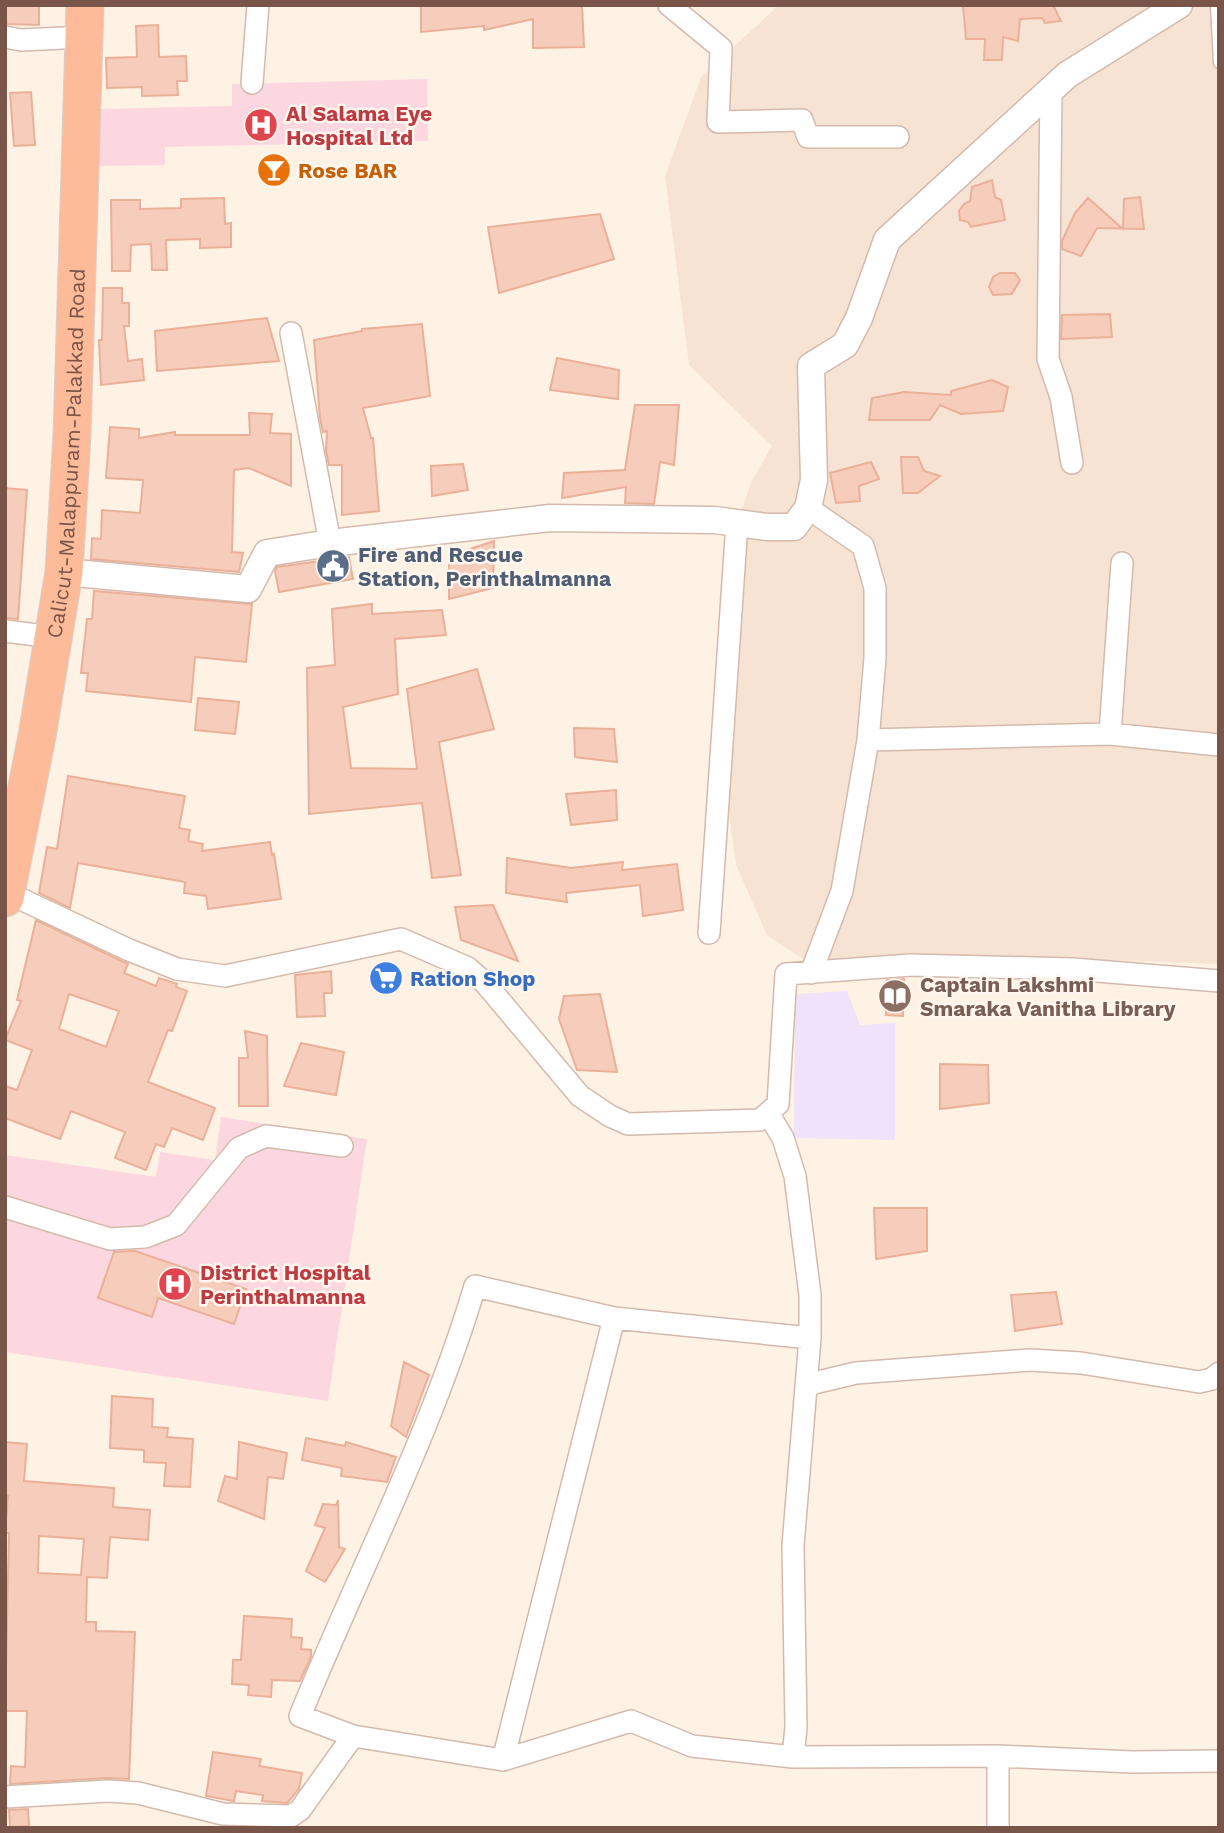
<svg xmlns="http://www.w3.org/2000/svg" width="1224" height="1833" font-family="'Work Sans',sans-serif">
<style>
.residential{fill:#f6e3d3}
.education{fill:#efe2fa}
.medical{fill:#fdd7e0}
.building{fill:#f6ccba;stroke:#eab099;stroke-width:2;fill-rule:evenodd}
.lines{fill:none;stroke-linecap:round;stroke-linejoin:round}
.service-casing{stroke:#d3baad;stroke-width:13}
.minor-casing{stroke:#d3baad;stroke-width:24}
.tertiary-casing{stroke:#d3baad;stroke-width:29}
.trunk-casing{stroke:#d9cfcc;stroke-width:39}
.service{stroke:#fff;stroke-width:10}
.minor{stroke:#fff;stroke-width:21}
.tertiary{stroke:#fff;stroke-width:26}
.trunk{stroke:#febb99;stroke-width:37}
.labels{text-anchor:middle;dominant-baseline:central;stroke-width:5;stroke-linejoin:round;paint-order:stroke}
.health-label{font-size:21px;font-weight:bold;fill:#be3a42;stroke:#fff6ed;text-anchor:start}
.food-label{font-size:21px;font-weight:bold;fill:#c56008;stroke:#fff6ed;text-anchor:start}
.street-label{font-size:21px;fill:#795448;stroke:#fff6ed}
.service-label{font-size:21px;font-weight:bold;fill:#4e5e75;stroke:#fff6ed;text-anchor:start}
.shop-label{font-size:21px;font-weight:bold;fill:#366cbe;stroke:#fff6ed;text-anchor:start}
.education-label{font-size:21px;font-weight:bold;fill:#785e54;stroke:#fff6ed;text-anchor:start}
</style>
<rect width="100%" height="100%" fill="#fef2e5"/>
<path class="residential" d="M 779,5 L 1219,5 L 1219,964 L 1057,958 L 806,961 L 767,935 L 736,865 L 724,775 L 737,523 L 752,480 L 772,446 L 689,365 L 665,176 L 701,77 Z"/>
<path class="education" d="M 847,991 L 860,1025 L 895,1023 L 895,1140 L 794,1138 L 795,994 Z"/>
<path class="medical" d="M 427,79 L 428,141 L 165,147 L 165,165 L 96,166 L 94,109 L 232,106 L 232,84 Z
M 221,1117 L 367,1139 L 328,1401 L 5,1352 L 5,1155 L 156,1177 L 160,1152 L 215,1160 Z"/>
<path class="building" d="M 5,5 L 39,5 L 39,25 L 5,24 Z
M 421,5 L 582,5 L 584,47 L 533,48 L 533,19 L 484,30 L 484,26 L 421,32 Z
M 963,5 L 1053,5 L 1061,21 L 1045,23 L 1042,18 L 1020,19 L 1018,41 L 1003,37 L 1002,60 L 984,60 L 985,39 L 966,39 Z
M 158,25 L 159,57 L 186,56 L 187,81 L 177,81 L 178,95 L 142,96 L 142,87 L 107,88 L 106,58 L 137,57 L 136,26 Z
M 31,92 L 35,145 L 14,146 L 10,93 Z
M 992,180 L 995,197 L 1001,200 L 1005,220 L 971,227 L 968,222 L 960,220 L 959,211 L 964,204 L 970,201 L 972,187 Z
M 1140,197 L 1144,229 L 1097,228 L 1081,256 L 1062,249 L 1062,241 L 1075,213 L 1088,198 L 1123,229 L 1124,199 Z
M 224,198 L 225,224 L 231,223 L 231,247 L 200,248 L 200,239 L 166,240 L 167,270 L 152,270 L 151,244 L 131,245 L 130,271 L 112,271 L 111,200 L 140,200 L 140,209 L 181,208 L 181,199 Z
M 600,214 L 614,259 L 499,293 L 488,227 Z
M 1000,273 L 1015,273 L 1020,280 L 1012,294 L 993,295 L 989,287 L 993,277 Z
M 103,288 L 122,288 L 122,303 L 129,303 L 129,326 L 124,326 L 128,361 L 142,359 L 144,380 L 101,385 L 99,340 L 102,340 Z
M 1110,314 L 1112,337 L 1061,339 L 1062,315 Z
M 267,318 L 279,361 L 157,371 L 155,331 Z
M 422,324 L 430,396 L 363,408 L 371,438 L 373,438 L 379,511 L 342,515 L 342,465 L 329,465 L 326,451 L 327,431 L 323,432 L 320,418 L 314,340 L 362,331 L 362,329 Z
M 557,358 L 619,370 L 618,399 L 550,390 Z
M 992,380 L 1008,387 L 1003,411 L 961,414 L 940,405 L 930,420 L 869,420 L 872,398 L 904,392 L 951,395 L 951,391 Z
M 635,405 L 679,405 L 674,465 L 660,462 L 654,504 L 625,503 L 626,487 L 562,498 L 564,473 L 625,470 Z
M 249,413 L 272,414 L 270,433 L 291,434 L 291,486 L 249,468 L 234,470 L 232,552 L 243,553 L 239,572 L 91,559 L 92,538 L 101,539 L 102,510 L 140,513 L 143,480 L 106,478 L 110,427 L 139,429 L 139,438 L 175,432 L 175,435 L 250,435 Z
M 901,457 L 918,457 L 924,471 L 940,476 L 918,493 L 903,493 Z
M 871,462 L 879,479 L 859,486 L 860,501 L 836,503 L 830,473 Z
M 463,464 L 468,490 L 432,496 L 431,466 Z
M 5,488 L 27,490 L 18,619 L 5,618 Z
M 494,541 L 493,588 L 449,599 L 449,556 Z
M 349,557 L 353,579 L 279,592 L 275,571 L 277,567 Z
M 94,591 L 252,604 L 246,662 L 195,657 L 191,702 L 86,691 L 88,673 L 81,673 L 87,619 L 92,619 Z
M 372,604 L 372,614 L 442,610 L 446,635 L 395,639 L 398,694 L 343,707 L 351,768 L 417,769 L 407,689 L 477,669 L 494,729 L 439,742 L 461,875 L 432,878 L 422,803 L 309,814 L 307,668 L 335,665 L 332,609 Z
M 198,698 L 239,702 L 235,734 L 195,730 Z
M 574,728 L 614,729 L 617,762 L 575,757 Z
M 68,776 L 185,796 L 179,828 L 190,830 L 188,841 L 203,844 L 202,851 L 270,842 L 272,855 L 274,854 L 281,899 L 208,909 L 206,896 L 184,893 L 185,882 L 78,863 L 70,908 L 39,893 L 47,847 L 57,849 Z
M 616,790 L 617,820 L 571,825 L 566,794 Z
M 507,858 L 571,868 L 623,862 L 622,870 L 677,864 L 683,910 L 643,916 L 640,885 L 566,893 L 567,902 L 506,893 Z
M 493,905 L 518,961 L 461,940 L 455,907 Z
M 36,920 L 128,964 L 124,973 L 156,986 L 159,978 L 177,984 L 176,987 L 187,991 L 172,1031 L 168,1030 L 148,1082 L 215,1108 L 203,1140 L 172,1128 L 164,1147 L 156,1144 L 146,1170 L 115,1158 L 125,1132 L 71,1111 L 60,1139 L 5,1118 L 5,1086 L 17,1090 L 32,1050 L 5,1040 L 21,1001 L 17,1000 ZM 69,994 L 119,1011 L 106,1047 L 59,1029 Z
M 331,971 L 332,993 L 324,993 L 325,1016 L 297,1017 L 295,975 Z
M 904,979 L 903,1016 L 886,1015 L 887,980 Z
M 600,994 L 617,1072 L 577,1070 L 559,1019 L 564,996 Z
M 245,1031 L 267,1036 L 268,1106 L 239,1106 L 239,1058 L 248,1058 Z
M 301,1043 L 344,1052 L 336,1095 L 284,1086 Z
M 940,1064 L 988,1065 L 989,1103 L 940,1109 Z
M 874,1208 L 927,1208 L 927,1251 L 876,1259 Z
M 135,1251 L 246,1289 L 234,1324 L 158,1298 L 152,1317 L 98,1298 L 114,1252 Z
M 1056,1292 L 1062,1324 L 1015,1331 L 1011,1295 Z
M 404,1362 L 429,1375 L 406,1437 L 391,1426 Z
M 112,1396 L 153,1399 L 152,1427 L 168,1428 L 167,1437 L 193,1439 L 190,1487 L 164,1486 L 166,1463 L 144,1462 L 144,1450 L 110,1448 Z
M 306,1438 L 345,1446 L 346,1442 L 396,1457 L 387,1482 L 341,1476 L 342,1468 L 302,1460 Z
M 5,1442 L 27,1444 L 24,1481 L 114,1488 L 113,1507 L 150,1510 L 148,1540 L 110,1537 L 107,1578 L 87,1577 L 86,1622 L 96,1622 L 96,1631 L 135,1632 L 129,1779 L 107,1778 L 10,1784 L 11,1766 L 25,1767 L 27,1711 L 5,1711 L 9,1533 L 5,1533 L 8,1496 L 5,1496 ZM 39,1536 L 84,1539 L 81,1575 L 38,1573 Z
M 239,1442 L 287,1453 L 283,1479 L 268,1477 L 264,1519 L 218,1501 L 225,1476 L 237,1479 Z
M 338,1500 L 339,1547 L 345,1549 L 325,1582 L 306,1571 L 325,1528 L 315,1525 L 323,1504 L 336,1505 Z
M 244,1616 L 292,1619 L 291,1637 L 302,1638 L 301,1649 L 311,1650 L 311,1657 L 300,1681 L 272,1680 L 271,1697 L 248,1695 L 249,1685 L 232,1684 L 233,1660 L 241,1660 Z
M 213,1752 L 261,1759 L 259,1766 L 302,1773 L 299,1789 L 287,1803 L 262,1801 L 263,1795 L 236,1791 L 234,1801 L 206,1796 Z
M 28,1809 L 29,1826 L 10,1827 L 9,1810 Z"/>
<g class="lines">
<g class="service-casing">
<path id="service" d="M 1216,5 L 1219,63"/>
</g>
<g class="minor-casing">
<path id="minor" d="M 669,5 L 721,48 L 718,122 L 802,120 L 808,137 L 898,137
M 5,37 L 21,40 L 84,37
M 252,83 L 258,5
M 1051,89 L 1048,359 L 1061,397 L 1072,463
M 291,333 L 330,543
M 808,508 L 863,546 L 875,588 L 875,658 L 868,740 L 842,891 L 811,973
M 5,631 L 53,637
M 1110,734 L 1122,563
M 868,740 L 1110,734 L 1219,745
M 6,892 L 129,950 L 177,969 L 225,976 L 401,939 L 468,968 L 485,983 L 580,1096 L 610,1116 L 628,1124 L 760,1120 L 778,1104 L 786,974 L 911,965 L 1073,969 L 1219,981
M 709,933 L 737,523
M 5,1207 L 110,1239 L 145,1237 L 176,1225 L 239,1148 L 266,1136 L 342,1146
M 475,1286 L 614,1318 L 503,1760 L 353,1736 L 300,1716 C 358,1573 431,1434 475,1286 Z
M 614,1318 L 810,1338
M 806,1387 L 814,1383 L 856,1373 L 1030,1360 L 1081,1363 L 1199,1382 L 1212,1379 L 1219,1373
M 998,1756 L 998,1828
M 793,1757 L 998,1756 L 1132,1762 L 1219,1761
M 503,1760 L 631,1721 L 692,1746 L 793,1757 L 796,1727 L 793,1546 L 810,1338 L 810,1295 L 795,1176 L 783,1138 L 768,1113
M 5,1797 L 108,1791 L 138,1793 L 223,1814 L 291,1816 L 300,1810 L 353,1736"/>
</g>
<g class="tertiary-casing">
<path id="tertiary" d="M 64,572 L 248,589 L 267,553 L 330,543 L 550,518 L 715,520 L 767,527 L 794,527 L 808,508 L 814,480 L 811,366 L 845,345 L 859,318 L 887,240 L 1067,75 L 1179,5"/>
</g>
<g class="trunk-casing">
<g id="trunk">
<path id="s1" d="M 5,898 L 37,736 L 64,572 L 72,434 L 85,5"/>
</g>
</g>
<use href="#service" class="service"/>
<use href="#minor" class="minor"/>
<use href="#tertiary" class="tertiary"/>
<use href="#trunk" class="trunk"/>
</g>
<defs>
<g id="hospital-disc" transform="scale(1.75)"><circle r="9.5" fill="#e0444e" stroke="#fff6ed"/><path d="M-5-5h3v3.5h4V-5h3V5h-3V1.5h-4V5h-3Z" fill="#fff"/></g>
<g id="bar-disc" transform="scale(1.75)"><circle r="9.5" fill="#e8710a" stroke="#fff6ed"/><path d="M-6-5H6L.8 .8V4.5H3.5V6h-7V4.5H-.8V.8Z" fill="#fff"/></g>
<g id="civic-disc" transform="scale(1.75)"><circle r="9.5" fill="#5c6f8a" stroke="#fff6ed"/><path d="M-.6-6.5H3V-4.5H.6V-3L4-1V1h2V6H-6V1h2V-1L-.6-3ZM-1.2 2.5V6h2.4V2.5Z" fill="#fff"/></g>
<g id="supermarket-disc" transform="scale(1.75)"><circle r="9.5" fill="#3f7fe0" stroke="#fff6ed"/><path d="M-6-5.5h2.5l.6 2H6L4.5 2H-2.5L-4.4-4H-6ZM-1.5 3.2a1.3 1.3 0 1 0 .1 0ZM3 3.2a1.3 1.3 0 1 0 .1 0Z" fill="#fff"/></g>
<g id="library-disc" transform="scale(1.75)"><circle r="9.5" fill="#8d6e63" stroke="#fff6ed"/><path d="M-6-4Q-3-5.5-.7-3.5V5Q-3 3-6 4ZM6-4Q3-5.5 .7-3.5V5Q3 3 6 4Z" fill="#fff"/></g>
</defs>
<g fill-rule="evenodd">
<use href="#hospital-disc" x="261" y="125"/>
<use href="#bar-disc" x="274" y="170"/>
<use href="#civic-disc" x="333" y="566"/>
<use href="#supermarket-disc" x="386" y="978"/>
<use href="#library-disc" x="895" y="996"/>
<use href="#hospital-disc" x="175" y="1284"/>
</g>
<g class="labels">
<g class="health-label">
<text x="286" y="113">Al Salama Eye<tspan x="286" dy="24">Hospital Ltd</tspan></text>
<text x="200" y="1272">District Hospital<tspan x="200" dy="24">Perinthalmanna</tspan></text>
</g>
<g class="food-label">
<text x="298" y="170">Rose BAR</text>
</g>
<g class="street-label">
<text stroke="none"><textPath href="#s1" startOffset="450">Calicut-Malappuram-Palakkad Road</textPath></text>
</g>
<g class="service-label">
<text x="358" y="554">Fire and Rescue<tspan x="358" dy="24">Station, Perinthalmanna</tspan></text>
</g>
<g class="shop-label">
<text x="410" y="978">Ration Shop</text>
</g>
<g class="education-label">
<text x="920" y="984">Captain Lakshmi<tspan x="920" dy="24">Smaraka Vanitha Library</tspan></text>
</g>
</g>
<rect width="1224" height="1833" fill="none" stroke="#795448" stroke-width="14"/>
</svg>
